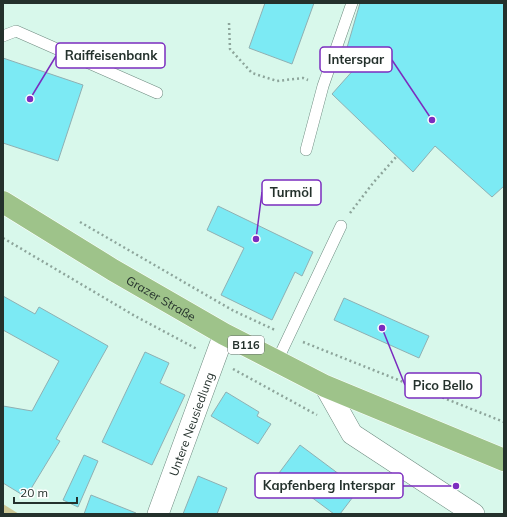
<svg xmlns="http://www.w3.org/2000/svg" width="507" height="517" font-family="Mulish,sans-serif">
<style>
.green{fill:#cdc896}
.building{fill:#7ceaf4;stroke:#8fb0b3}
.lines{fill:none;stroke-linecap:round;stroke-linejoin:round}
.service-casing{stroke:#6e8b80;stroke-width:12}
.minor-casing{stroke:#6e8b80;stroke-width:22}
.primary-casing{stroke:#fff;stroke-width:23}
.path{stroke:#8da59b;stroke-width:2.5;stroke-dasharray:2 3;stroke-linecap:butt}
.service{stroke:#fff;stroke-width:11}
.minor{stroke:#fff;stroke-width:21}
.primary{stroke:#9ec38a;stroke-width:22}
.labels{text-anchor:middle;dominant-baseline:central;stroke-width:4;stroke-linejoin:round;paint-order:stroke}
.shield{fill:#fff;stroke:#666f6b;stroke-width:1}
.shield-label{font-size:11px;font-weight:bold;fill:#24312c}
.street-label{font-size:12px;fill:#24312c;stroke:#fff}
.leader{fill:none;stroke:#7b2cbf;stroke-width:1.5}
.callout-dot{fill:#7b2cbf;stroke:#fff;stroke-width:1.5}
.callout{fill:#fff;stroke:#7b2cbf;stroke-width:1.5}
.callout-label{font-size:13px;text-anchor:middle;font-weight:bold;fill:#24312c}
</style>
<rect width="100%" height="100%" fill="#d8f8eb"/>
<path class="green" d="M 3,504 L 19,514 L 3,514 Z"/>
<path class="building" d="M 265,3 L 314,3 L 292,64 L 249,48 Z
M 360,3 L 504,3 L 504,186 L 492,197 L 435,146 L 413,172 L 332,94 L 356,67 L 344,58 Z
M 3,58 L 83,85 L 58,161 L 3,143 Z
M 218,206 L 313,252 L 302,276 L 295,272 L 272,320 L 221,295 L 244,248 L 207,230 Z
M 3,296 L 35,314 L 39,307 L 108,346 L 56,439 L 60,441 L 26,497 L 3,483 L 3,406 L 32,411 L 59,361 L 3,330 Z
M 344,298 L 429,336 L 419,358 L 334,320 Z
M 145,352 L 169,363 L 160,383 L 185,395 L 152,465 L 102,442 Z
M 226,392 L 259,412 L 257,416 L 271,424 L 258,444 L 211,416 Z
M 300,445 L 359,489 L 340,514 L 334,514 L 279,473 Z
M 84,455 L 98,461 L 78,507 L 63,500 Z
M 198,476 L 227,488 L 217,514 L 183,514 Z
M 91,495 L 136,513 L 136,514 L 84,514 Z"/>
<g class="lines">
<g class="service-casing">
<path id="service" d="M 3,36 L 16,31 L 157,93
M 306,150 L 323,86 L 352,3
M 277,361 L 341,226"/>
</g>
<g class="minor-casing">
<g id="minor">
<path d="M 325,386 L 352,434 L 474,514"/>
<path id="s1" d="M 158,514 L 224,334"/>
</g>
</g>
<g class="primary-casing">
<g id="primary">
<path id="s2" d="M 3,202 L 113,270 L 224,334 L 325,386 L 504,460"/>
</g>
</g>
<path class="path" d="M 229,23 L 230,49 L 252,73 L 277,81 L 303,78 L 308,80
M 350,213 L 373,183 L 397,156
M 80,222 L 234,311 L 275,330
M 3,238 L 135,316 L 197,349
M 303,342 L 504,422
M 233,369 L 317,415"/>
<use href="#service" class="service"/>
<use href="#minor" class="minor"/>
<use href="#primary" class="primary"/>
</g>
<g class="labels">
<rect class="shield" x="228" y="336" width="36" height="18" rx="3"/>
<g class="shield-label">
<text x="246" y="345">B116</text>
</g>
<g class="street-label">
<text stroke="none"><textPath href="#s2" startOffset="185">Grazer Straße</textPath></text>
<text stroke="none"><textPath href="#s1" startOffset="96">Untere Neusiedlung</textPath></text>
</g>
</g>
<path class="leader" d="M30 99L56 56M432 120L392 60M256 239L262 192M382 328L405 385M456 486L403 486"/>
<g class="callout-dot">
<circle cx="30" cy="99" r="4"/>
<circle cx="432" cy="120" r="4"/>
<circle cx="256" cy="239" r="4"/>
<circle cx="382" cy="328" r="4"/>
<circle cx="456" cy="486" r="4"/>
</g>
<g class="callout">
<rect x="56" y="43" width="109" height="25" rx="4"/>
<rect x="320" y="47" width="72" height="25" rx="4"/>
<rect x="262" y="180" width="59" height="25" rx="4"/>
<rect x="405" y="373" width="76" height="25" rx="4"/>
<rect x="255" y="473" width="148" height="25" rx="4"/>
</g>
<g class="callout-label">
<text x="111" y="60">Raiffeisenbank</text>
<text x="356" y="64">Interspar</text>
<text x="291" y="197">Turmöl</text>
<text x="443" y="390">Pico Bello</text>
<text x="329" y="490">Kapfenberg Interspar</text>
</g>
<rect width="507" height="517" fill="none" stroke="#24312c" stroke-width="8"/>
<path d="M14 497v6h63v-6" fill="none" stroke="#24312c" stroke-width="2"/>
<text x="20" y="497" font-size="12" fill="#24312c" stroke="#ffffff" stroke-width="3" paint-order="stroke">20 m</text>
</svg>
